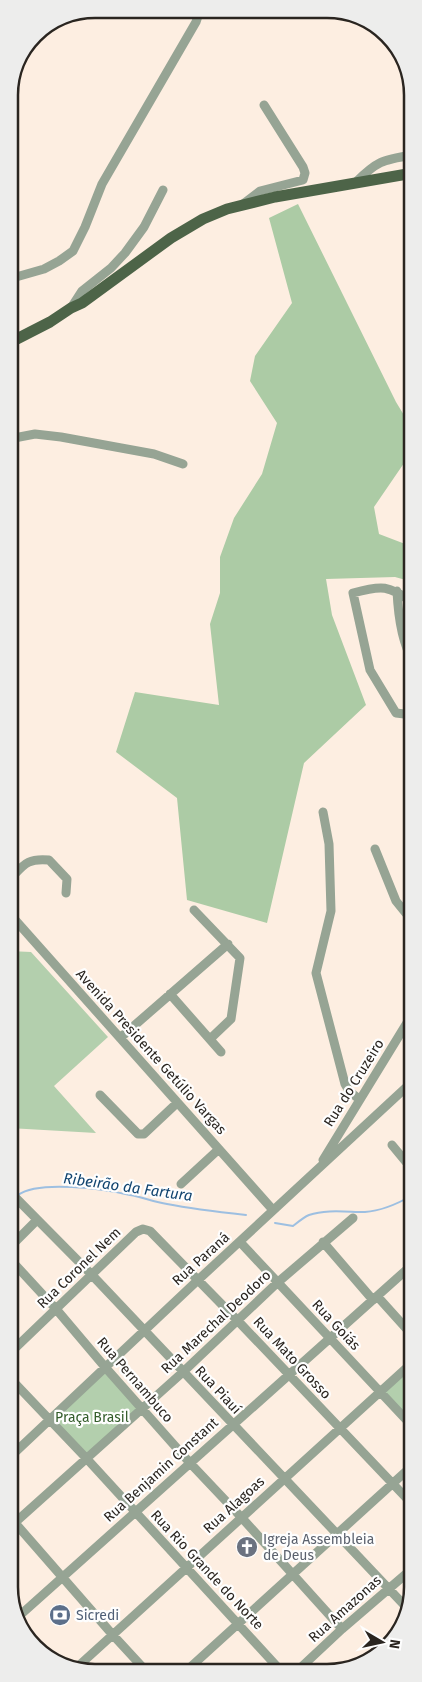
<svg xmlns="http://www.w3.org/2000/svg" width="422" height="1682" font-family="'Fira Sans',sans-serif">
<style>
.green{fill:#b3cfad}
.forest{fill:#accba5}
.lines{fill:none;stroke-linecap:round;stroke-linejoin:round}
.stream{stroke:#9dbfe1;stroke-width:2}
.minor{stroke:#96a494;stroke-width:9}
.major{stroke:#4d6448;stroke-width:11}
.labels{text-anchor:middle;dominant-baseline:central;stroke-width:4.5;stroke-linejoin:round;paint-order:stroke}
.street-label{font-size:14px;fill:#2a2520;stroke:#fefefe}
.park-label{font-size:14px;fill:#345d2b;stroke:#fefefe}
.worship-label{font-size:14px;fill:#5b616d;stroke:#fefefe;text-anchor:start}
.service-label{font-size:14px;fill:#4e5e75;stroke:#fefefe;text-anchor:start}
.water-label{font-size:15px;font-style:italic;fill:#124570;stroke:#fefefe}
.rim{fill:none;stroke:#2a2520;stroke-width:2.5}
</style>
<rect width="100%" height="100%" fill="#fdeee1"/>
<path class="green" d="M 9,951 L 31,952 L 108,1037 L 54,1086 L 96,1133 L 9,1128 Z
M 413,1364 L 413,1423 L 383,1392 Z
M 104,1370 L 140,1408 L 87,1456 L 52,1420 Z"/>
<path class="forest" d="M 298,204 L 396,402 L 413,430 L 413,450 L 374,507 L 379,534 L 413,547 L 413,582 L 395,577 L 326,579 L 332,615 L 366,705 L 304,763 L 267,923 L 187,900 L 177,798 L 116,752 L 135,692 L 219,705 L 210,624 L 220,593 L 220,557 L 234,518 L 262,474 L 277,423 L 250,381 L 255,356 L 292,303 L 269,218 Z"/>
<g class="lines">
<path class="stream" d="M 18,1195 C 39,1180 104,1189 130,1195 C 142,1197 154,1202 167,1204 C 193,1209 219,1212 246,1215
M 275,1223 L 293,1226 C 298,1222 304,1217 309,1215 C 326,1209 347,1212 365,1212 C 381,1211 399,1203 413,1195"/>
<path class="minor" d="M 355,183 C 377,161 382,160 412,155
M 243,204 L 260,191 L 303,180 L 305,173 L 303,167 L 264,105
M 9,279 L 44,269 L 59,261 L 73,251 L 85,227 L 102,184 L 196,22 L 199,13
M 71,308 L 82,291 L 111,268 L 125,253 L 144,227 L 163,190
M 9,439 L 35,434 L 61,437 L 154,454 L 183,464
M 397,591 C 398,612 402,643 413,661
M 413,603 C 389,585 382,585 353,593 L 370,670 L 396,713 L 413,715
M 323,812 L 329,844 L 331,911 L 316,973 L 345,1084 L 349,1091 L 359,1099
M 375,849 L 396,901 L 413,922
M 9,880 C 24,865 26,858 49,860 L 67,879 L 66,893
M 194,910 L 240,958 L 231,1019 L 210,1039
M 9,913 L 273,1210
M 170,994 L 221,1052
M 120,1038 L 228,944
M 100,1095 L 138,1134 L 144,1134 L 177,1103
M 392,1145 L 411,1168 L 413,1166
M 323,1160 L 413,1013
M 181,1184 L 219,1149
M 9,1191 L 91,1274 L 407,1608
M 240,1242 L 413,1427
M 323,1242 L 373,1300
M 9,1248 L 37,1220
M 9,1258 L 56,1309 L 105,1367 L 190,1463 L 242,1518 L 342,1629
M 377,1296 L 413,1336
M 9,1354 L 136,1232 L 143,1229 L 150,1231 L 238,1321 L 413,1505
M 9,1377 L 87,1459 L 282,1672
M 9,1458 L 198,1280 L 413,1081
M 9,1516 L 112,1634 L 147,1672
M 10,1527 L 183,1372 L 277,1283 L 353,1218
M 18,1617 L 413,1264
M 74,1670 L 413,1362
M 185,1672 L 413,1465
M 296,1672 L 342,1629 L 413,1568"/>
<path class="major" d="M 9,343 L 50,322 L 71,308 L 82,303 L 171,238 L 203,219 L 227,209 L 275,197 L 413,173"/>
</g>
<defs>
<g id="church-disc" transform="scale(1.125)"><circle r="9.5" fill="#6b7280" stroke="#fefefe"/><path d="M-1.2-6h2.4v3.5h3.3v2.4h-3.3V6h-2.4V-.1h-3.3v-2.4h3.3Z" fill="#fff"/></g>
<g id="bank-disc" transform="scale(1.125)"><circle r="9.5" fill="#5c6f8a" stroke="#fefefe"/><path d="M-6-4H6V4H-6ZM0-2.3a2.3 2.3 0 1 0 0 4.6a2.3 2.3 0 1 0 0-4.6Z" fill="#fff"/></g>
</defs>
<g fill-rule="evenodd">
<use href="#church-disc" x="247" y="1547"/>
<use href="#bank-disc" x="60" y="1615"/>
</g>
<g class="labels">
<g class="street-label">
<text transform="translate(151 1052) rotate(48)">Avenida Presidente Getúlio Vargas</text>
<text transform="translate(354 1083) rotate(-58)">Rua do Cruzeiro</text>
<text transform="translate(201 1259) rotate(-42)">Rua Paraná</text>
<text transform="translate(79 1268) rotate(-44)">Rua Coronel Nem</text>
<text transform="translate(216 1322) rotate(-43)">Rua Marechal Deodoro</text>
<text transform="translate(336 1325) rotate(47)">Rua Goiás</text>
<text transform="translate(292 1358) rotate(47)">Rua Mato Grosso</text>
<text transform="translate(135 1380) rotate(49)">Rua Pernambuco</text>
<text transform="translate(218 1390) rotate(47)">Rua Piauí</text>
<text transform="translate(161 1470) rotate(-42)">Rua Benjamin Constant</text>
<text transform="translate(234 1505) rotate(-42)">Rua Alagoas</text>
<text transform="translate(207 1570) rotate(47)">Rua Rio Grande do Norte</text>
<text transform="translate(345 1609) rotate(-42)">Rua Amazonas</text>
</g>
<g class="park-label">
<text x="92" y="1417">Praça Brasil</text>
</g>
<g class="worship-label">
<text x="263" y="1539">Igreja Assembleia<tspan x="263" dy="16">de Deus</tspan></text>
</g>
<g class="service-label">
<text x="76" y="1615">Sicredi</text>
</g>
<g class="water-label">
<text transform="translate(128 1187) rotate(8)">Ribeirão da Fartura</text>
</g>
</g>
<path d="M0 0H422V1682H0ZM95 18H327A77 77 0 0 1 404 95V1587A77 77 0 0 1 327 1664H95A77 77 0 0 1 18 1587V95A77 77 0 0 1 95 18Z" fill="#ededec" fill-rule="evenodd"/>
<path class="rim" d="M95 18H327A77 77 0 0 1 404 95V1587A77 77 0 0 1 327 1664H95A77 77 0 0 1 18 1587V95A77 77 0 0 1 95 18Z"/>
<g transform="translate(382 1642) rotate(99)" stroke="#fefefe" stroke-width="4" paint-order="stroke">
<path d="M0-4L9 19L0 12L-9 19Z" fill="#2a2520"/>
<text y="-8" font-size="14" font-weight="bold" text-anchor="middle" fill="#2a2520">N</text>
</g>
</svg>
